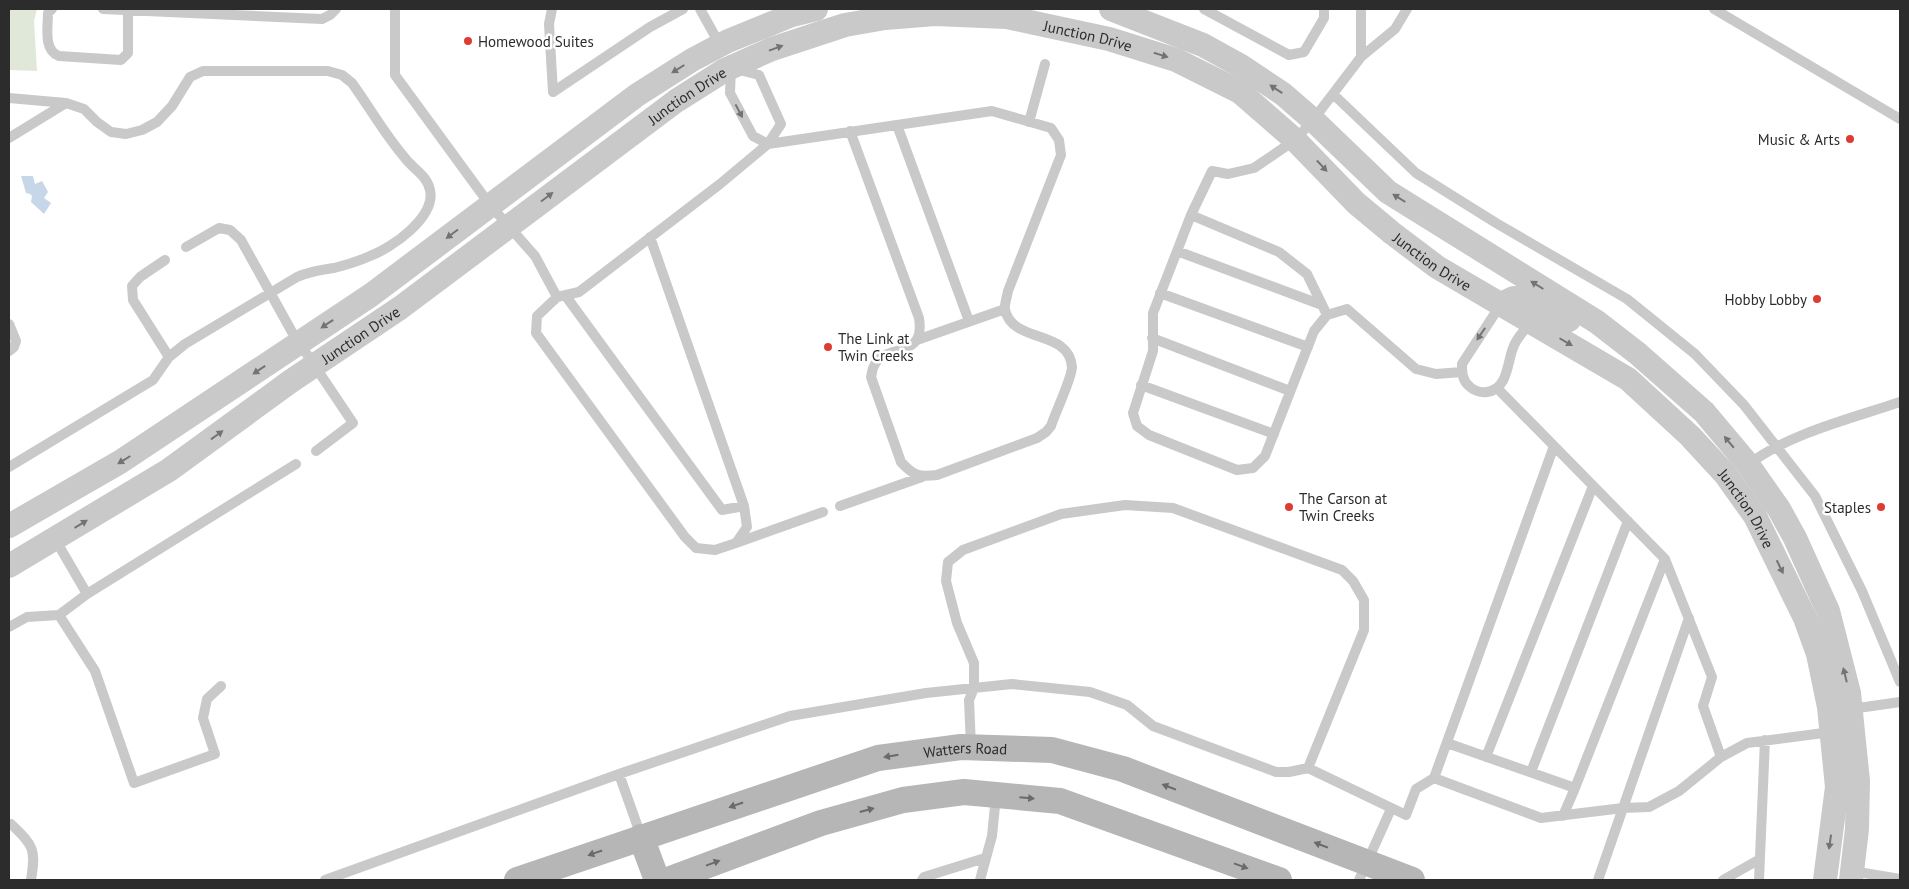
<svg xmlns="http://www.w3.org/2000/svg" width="1909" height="889" font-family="'PT Sans',sans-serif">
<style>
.green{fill:#e0e9d9}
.water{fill:#c6d7e9}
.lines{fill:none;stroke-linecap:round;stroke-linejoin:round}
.service{stroke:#c9c9c9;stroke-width:10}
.tertiary{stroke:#c9c9c9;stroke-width:24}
.secondary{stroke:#b6b6b6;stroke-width:26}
.oneway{fill:#737373}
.oneway2{fill:#6a6a6a}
.poi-dot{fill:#dd3c33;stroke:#fff;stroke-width:2}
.labels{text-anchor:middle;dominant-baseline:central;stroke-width:5;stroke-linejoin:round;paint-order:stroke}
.street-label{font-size:15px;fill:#2c2c2c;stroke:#fff}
.poi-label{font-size:15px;fill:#2c2c2c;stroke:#fff;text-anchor:start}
</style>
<rect width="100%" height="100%" fill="#fff"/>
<path class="green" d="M 9,9 L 37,9 L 34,21 L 37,71 L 9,70 Z"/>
<path class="water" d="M 21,176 L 33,176 L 35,184 L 42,181 L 48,192 L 44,198 L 51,203 L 44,214 L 31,202 L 32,196 L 30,194 L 26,193 Z"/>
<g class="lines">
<path class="service" d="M 52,9 L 48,13 C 48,27 43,50 59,56 L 121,60 L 128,53 L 128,9
M 103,9 L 322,19 L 330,15 L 336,9
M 395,9 L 395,75 L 490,205 L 535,256 L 557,297 L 579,292 L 720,184 L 768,144 L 781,124 L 759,75 L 736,69
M 552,9 L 549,24 L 553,92
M 700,9 L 720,45
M 1204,9 L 1289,55 L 1304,52 L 1324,18 L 1324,9
M 1361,9 L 1361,57
M 1714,9 L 1900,119
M 731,67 L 730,93 L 753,136 L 768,144 L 992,111 L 1051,128 L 1059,140 L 1061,155 L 1008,291 C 1007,297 1004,305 1005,310 C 1013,344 1069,329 1072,367 C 1072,378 1055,413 1051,426 L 1046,432 L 1037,438 L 937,475 C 918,477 914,476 901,462 L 871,377 C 872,374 872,369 874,366 C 884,342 926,361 919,318 L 850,131
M 553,92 L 650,27 L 683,9
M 1333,94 L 1416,173 L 1496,223 L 1627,299 L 1695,354 L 1744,405 L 1815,496 L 1862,591 L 1900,682
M 9,98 L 66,103
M 1029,122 L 1045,64
M 897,125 L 969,321
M 9,138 L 66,103 L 84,109 L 97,122 L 111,132 L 126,134 L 142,130 L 157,122 L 172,106 L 190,77 L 203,71 L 328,71 L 342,75 L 352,83 C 370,108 385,135 405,158 C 413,169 427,175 430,190 C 436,217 392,248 370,256 C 359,261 346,265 334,268 C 321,270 310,271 297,277 L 185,344 L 169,357 L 153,380 L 9,467
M 1191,215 L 1153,313 L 1153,351 L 1133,413 L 1137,426 L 1149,435 L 1237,470 L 1253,468 L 1265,456 L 1314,331 L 1327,315 L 1347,309 L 1416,369 L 1436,374 L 1462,372
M 186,247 L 219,228 L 230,230 L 241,240 L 292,332 L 353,423 L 316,451
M 1177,251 L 1322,305
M 165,260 L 140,277 L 132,286 L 133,300 L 169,357
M 1160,293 L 1308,347
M 565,295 L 722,510 L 744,506
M 557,297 L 537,316 L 536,333 L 685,537 L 696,548 L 715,550 L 736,543 L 747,527 L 744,506 L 650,237
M 1501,304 L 1462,364 C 1462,372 1462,380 1469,386 C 1473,390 1480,393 1487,392 C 1508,389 1507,363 1513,348 C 1516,338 1525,330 1531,322
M 1327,315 L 1307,274 L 1279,252 L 1191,215 L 1212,171 L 1228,174 L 1254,168 L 1295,140 L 1313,120 L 1361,57 L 1395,29 L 1407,9
M 9,324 L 16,341 L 14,347 L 9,351
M 1152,338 L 1290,391
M 917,340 L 1005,309
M 1141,385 L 1274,434
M 1497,388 L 1665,559 L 1712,677 L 1703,706 L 1721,757
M 1748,465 C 1787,434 1853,418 1900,402
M 840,506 L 922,477
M 55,539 L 87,594
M 736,543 L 823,512
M 59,615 L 95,671 L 134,783 L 215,754 L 203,718 L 207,699 L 221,686
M 1689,618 L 1623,808 L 1649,807 L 1679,791 L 1721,757 L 1747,743 L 1831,732
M 9,627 L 27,617 L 59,615 L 87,594 L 296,464
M 1851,709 L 1900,702
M 1447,743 L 1575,788 L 1665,559
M 971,746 L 969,700 L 974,688 L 974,663 L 957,623 L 946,581 L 948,562 L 963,550 L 1061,514 L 1125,505 L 1173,508 L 1342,570 L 1353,581 L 1364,600 L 1364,630 L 1308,768
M 1486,757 L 1593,486
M 1531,772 L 1628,521
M 619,774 L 641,836
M 1434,778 L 1554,446
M 1563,816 L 1575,788
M 9,825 L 11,824 C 34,846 36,849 31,880
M 1852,871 L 1900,879
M 325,880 L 619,774 L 790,716 L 926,693 L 1012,684 L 1090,692 L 1127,705 L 1153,726 L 1276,772 L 1289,772 L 1308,768 L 1406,815 L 1416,789 L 1434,778 L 1541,818 L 1623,808 L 1598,880
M 922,880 L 924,877 L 985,858
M 980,880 L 992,836 L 996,796
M 1359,880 L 1391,809
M 1723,880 L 1760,859
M 1759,880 L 1765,740"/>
<g class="tertiary">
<path d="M 1111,9 L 1203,45 L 1241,66 L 1283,94 L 1313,120 L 1388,192 L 1597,322 L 1637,353 L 1704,412 L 1746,462 L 1779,509 L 1795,538 L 1828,611 L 1849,693 L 1858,781 L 1857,829 L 1851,880"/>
<path d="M 1501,304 L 1514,298 L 1519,298 L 1569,320"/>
<path d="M 9,526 L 120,462 L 371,295 L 637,95 L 692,60 L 728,41 L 792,15 L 816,9"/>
<path id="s1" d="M 9,566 L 169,470 L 291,381 L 400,308 L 676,101 L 725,70 L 772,49 L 845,25 L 885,18 L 935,14 L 1007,17 L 1109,39 L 1176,60 L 1240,92 L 1295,140 L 1356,203 L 1392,233 L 1437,267 L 1628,379 L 1690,436 L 1725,474 L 1755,516 L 1805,618 L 1818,654 L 1829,707 L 1837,787 L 1825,880"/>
</g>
<g class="secondary">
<path d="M 641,837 L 657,880"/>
<path id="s2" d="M 517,880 L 878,758 L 961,747 L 1052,750 L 1123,769 L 1412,880"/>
<path d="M 668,880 L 821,823 L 903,800 L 964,792 L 1060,801 L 1279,880"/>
</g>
</g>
<defs><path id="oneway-solid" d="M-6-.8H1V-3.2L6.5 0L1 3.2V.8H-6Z" transform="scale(1.25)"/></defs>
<g class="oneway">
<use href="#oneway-solid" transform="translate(776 48) rotate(-20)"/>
<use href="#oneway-solid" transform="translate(1161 55) rotate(17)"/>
<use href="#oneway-solid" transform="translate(678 69) rotate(148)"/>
<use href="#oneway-solid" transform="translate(1276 89) rotate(-147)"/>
<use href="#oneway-solid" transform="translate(739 111) rotate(62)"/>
<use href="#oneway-solid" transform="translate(1322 166) rotate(47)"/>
<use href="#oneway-solid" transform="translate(547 197) rotate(-37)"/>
<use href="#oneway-solid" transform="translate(1399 198) rotate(-148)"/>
<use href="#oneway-solid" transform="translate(452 234) rotate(143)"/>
<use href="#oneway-solid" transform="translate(1537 285) rotate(-148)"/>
<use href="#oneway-solid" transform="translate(327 324) rotate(146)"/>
<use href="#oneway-solid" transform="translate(1481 334) rotate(124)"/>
<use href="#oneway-solid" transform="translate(1566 342) rotate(30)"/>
<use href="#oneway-solid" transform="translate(259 370) rotate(146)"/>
<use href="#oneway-solid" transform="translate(217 435) rotate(-36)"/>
<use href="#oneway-solid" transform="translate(1729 442) rotate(-130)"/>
<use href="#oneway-solid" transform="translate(124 460) rotate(148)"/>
<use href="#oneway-solid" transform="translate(81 524) rotate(-31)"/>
<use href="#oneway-solid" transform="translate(1780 567) rotate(64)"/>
<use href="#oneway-solid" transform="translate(1845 675) rotate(-104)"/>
<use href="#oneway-solid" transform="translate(1830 842) rotate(98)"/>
</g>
<g class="oneway2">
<use href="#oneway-solid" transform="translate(891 756) rotate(171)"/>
<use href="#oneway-solid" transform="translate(1169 787) rotate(-159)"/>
<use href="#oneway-solid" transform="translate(1027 798) rotate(5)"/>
<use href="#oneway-solid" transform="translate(736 805) rotate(161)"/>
<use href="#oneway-solid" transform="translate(867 810) rotate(-15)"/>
<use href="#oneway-solid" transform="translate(1321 845) rotate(-159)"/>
<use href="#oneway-solid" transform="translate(595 853) rotate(161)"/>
<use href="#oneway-solid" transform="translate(713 863) rotate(-20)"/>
<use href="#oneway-solid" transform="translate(1241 866) rotate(20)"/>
</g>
<g class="poi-dot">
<circle cx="468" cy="41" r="5"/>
<circle cx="1850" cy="139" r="5"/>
<circle cx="1817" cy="299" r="5"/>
<circle cx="828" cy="347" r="5"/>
<circle cx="1289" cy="507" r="5"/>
<circle cx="1881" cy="507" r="5"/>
</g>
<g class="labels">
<g class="street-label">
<text stroke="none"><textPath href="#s1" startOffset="1246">Junction Drive</textPath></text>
<text stroke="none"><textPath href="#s1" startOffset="826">Junction Drive</textPath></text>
<text stroke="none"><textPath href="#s1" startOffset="1666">Junction Drive</textPath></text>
<text stroke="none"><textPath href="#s1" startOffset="421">Junction Drive</textPath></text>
<text stroke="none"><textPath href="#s1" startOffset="2071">Junction Drive</textPath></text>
<text stroke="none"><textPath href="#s2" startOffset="469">Watters Road</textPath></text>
</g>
<g class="poi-label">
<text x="478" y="41">Homewood Suites</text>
<text x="1840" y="139" text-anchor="end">Music &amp; Arts</text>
<text x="1807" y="299" text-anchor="end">Hobby Lobby</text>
<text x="838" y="338">The Link at<tspan x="838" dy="17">Twin Creeks</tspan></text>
<text x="1299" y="498">The Carson at<tspan x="1299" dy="17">Twin Creeks</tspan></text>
<text x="1871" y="507" text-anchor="end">Staples</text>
</g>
</g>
<rect width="1909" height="889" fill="none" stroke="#2c2c2c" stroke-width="20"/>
</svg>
